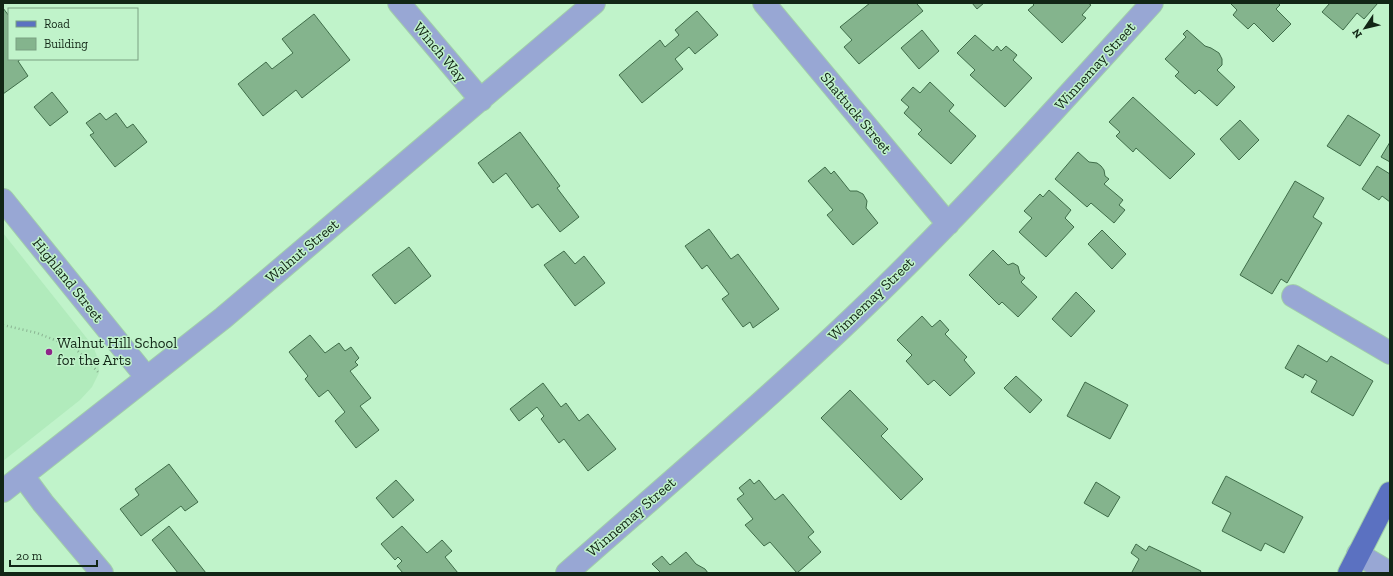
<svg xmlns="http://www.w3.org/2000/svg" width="1393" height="576" font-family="'Zilla Slab',serif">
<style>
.built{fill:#b1ebbc}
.building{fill:#84b48d;stroke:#3f6d49}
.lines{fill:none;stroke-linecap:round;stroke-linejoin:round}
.minor-casing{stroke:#a1ceaa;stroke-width:24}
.major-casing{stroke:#a1ceaa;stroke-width:24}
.path{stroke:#8ab392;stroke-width:2.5;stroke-dasharray:1 3;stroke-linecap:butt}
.minor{stroke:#98a7d4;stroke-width:22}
.major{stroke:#5b71c1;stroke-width:22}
.poi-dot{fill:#8e2589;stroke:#c0f3ca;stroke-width:1.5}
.labels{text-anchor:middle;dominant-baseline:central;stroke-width:3;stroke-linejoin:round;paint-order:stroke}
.street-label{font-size:15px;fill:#122616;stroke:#c0f3ca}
.poi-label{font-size:15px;fill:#122616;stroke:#c0f3ca;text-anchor:start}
</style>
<rect width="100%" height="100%" fill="#c0f3ca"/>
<path class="built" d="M 3,233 L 93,346 L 98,359 L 99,373 L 92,387 L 80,400 L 3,461 Z"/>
<path class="building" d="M 870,3 L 918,3 L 917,4 L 923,11 L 859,64 L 844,47 L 852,40 L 840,27 Z
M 972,3 L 984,3 L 977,9 Z
M 1032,3 L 1088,3 L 1091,5 L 1082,15 L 1086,18 L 1062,43 L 1028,10 L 1034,5 Z
M 1230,3 L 1278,3 L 1280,5 L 1276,9 L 1291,24 L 1273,42 L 1254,23 L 1248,29 L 1233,15 L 1237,10 Z
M 1330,3 L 1378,3 L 1364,19 L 1357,13 L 1343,30 L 1322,12 Z
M 3,8 L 9,16 L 9,59 L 21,59 L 18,61 L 28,76 L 3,94 Z
M 697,11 L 718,35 L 695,54 L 689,47 L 675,59 L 683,69 L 642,103 L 619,75 L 660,40 L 665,47 L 679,35 L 675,30 Z
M 314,14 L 350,60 L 302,98 L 296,90 L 263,116 L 238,84 L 266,62 L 272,69 L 293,53 L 282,39 Z
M 922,30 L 939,51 L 919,69 L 901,48 Z
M 1187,30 L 1205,46 L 1211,48 L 1219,53 L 1222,59 L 1222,65 L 1217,70 L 1235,87 L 1217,106 L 1199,90 L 1195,94 L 1175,76 L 1179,72 L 1165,59 L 1186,37 L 1183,34 Z
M 975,35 L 993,51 L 997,46 L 1001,51 L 1006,46 L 1017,55 L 1013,60 L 1032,78 L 1005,107 L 970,75 L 975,70 L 957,53 Z
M 930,82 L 954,105 L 949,111 L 976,136 L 951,164 L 918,134 L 922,130 L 904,113 L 909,107 L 901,100 L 913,87 L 920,93 Z
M 52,92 L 68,112 L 50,126 L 34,107 Z
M 1133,97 L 1195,154 L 1170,179 L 1136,148 L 1133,152 L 1116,136 L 1120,132 L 1109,122 Z
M 100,113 L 106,120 L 116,113 L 127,128 L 133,124 L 147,142 L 115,167 L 90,135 L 94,133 L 86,123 Z
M 1348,115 L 1380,135 L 1360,166 L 1327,146 Z
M 1240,120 L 1259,140 L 1239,160 L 1220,139 Z
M 520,132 L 560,186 L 557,188 L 579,217 L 560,232 L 538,204 L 532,208 L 506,173 L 493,183 L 478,163 Z
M 1390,142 L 1390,162 L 1381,157 Z
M 1078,152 L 1089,162 L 1097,163 L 1101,166 L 1104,170 L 1105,176 L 1109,179 L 1104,184 L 1123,200 L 1119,205 L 1125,210 L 1114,223 L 1091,203 L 1087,207 L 1055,179 Z
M 1377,166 L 1390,174 L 1390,202 L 1382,196 L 1379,200 L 1362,189 Z
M 825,167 L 831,174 L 834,171 L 850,191 L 857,191 L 863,194 L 867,201 L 866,208 L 878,223 L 853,245 L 827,215 L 833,210 L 808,181 Z
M 1295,181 L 1324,198 L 1313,217 L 1322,223 L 1287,283 L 1281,279 L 1272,294 L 1240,275 Z
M 1049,190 L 1071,210 L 1065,218 L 1074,227 L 1046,257 L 1019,232 L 1032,218 L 1024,211 L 1040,194 L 1043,197 Z
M 709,229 L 731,259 L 738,254 L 779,309 L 753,328 L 750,322 L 743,327 L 722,299 L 729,294 L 707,265 L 702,269 L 685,246 Z
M 1102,230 L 1126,254 L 1112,269 L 1088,244 Z
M 409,247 L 431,276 L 395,304 L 372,275 Z
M 993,250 L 1008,265 L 1013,263 L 1018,266 L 1020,274 L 1025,278 L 1021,282 L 1037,297 L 1018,317 L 1002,302 L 999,305 L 969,275 Z
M 564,251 L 575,264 L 584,256 L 605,283 L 575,306 L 544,265 Z
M 1076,292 L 1095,311 L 1071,337 L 1052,319 Z
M 922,316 L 932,327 L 940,320 L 949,330 L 945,334 L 967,357 L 964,360 L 975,373 L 950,396 L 934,380 L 928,385 L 906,361 L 912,355 L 897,340 Z
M 310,335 L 325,353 L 339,343 L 345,351 L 351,347 L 359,358 L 355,362 L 358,365 L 350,371 L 371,398 L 360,406 L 379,430 L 356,448 L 335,421 L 345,412 L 328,390 L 319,397 L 305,379 L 308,376 L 289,352 Z
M 1298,345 L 1327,362 L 1331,356 L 1373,381 L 1353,416 L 1311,392 L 1317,381 L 1305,374 L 1303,378 L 1285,368 Z
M 1016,376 L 1042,400 L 1030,413 L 1004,388 Z
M 1085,382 L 1128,405 L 1110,439 L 1067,416 Z
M 543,383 L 561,407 L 566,403 L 579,421 L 588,414 L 616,449 L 588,471 L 564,439 L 559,443 L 541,419 L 544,416 L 537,407 L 519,421 L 510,409 Z
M 850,390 L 888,429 L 881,436 L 923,479 L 901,500 L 821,418 Z
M 169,464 L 198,502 L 185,511 L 181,506 L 141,536 L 120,509 L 139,495 L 135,489 Z
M 1226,476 L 1303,517 L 1284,553 L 1265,543 L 1261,551 L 1222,531 L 1231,513 L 1212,503 Z
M 750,479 L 754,484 L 759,480 L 775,500 L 783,494 L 814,532 L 808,537 L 821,552 L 797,573 L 770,542 L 764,546 L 745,525 L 753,519 L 737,499 L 744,494 L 739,488 Z
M 396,480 L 414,500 L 393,518 L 376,498 Z
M 1096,482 L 1120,497 L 1108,517 L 1084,503 Z
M 169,526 L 206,573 L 178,573 L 152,540 Z
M 402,526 L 427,553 L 442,540 L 452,551 L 445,557 L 458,573 L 403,573 L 397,566 L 402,561 L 398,557 L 395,560 L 381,544 Z
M 1136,544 L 1146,551 L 1149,546 L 1201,571 L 1200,573 L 1133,573 L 1132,572 L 1139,559 L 1131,553 Z
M 686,552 L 696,564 L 705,569 L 708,573 L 659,573 L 660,572 L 652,564 L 662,556 L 670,565 Z"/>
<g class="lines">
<g class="minor-casing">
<path id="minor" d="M 399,3 L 481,100
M 764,3 L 948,224
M 3,200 L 147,378
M 1293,296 L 1390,353
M 23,476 L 43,503 L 102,573
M 3,491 L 223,318 L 594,3
M 1358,554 L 1390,573
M 567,573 C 678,475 791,380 896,276 C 985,188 1068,95 1152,3"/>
</g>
<g class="major-casing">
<path id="major" d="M 1349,573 L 1390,493"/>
</g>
<path class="path" d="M 3,325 L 37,333 L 75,348 L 99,373"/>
<use href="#minor" class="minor"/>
<use href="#major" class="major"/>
</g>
<circle class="poi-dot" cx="49" cy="352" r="4"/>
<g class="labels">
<g class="street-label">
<text transform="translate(440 52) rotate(50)">Winch Way</text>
<text transform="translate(1095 66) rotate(-48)">Winnemay Street</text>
<text transform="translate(856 113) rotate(50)">Shattuck Street</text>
<text transform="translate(302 251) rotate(-40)">Walnut Street</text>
<text transform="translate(68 280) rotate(51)">Highland Street</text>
<text transform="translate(871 299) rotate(-44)">Winnemay Street</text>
<text transform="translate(631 517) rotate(-41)">Winnemay Street</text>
</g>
<g class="poi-label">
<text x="57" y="343">Walnut Hill School<tspan x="57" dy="17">for the Arts</tspan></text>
</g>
</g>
<rect width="1393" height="576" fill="none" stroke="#122616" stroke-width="8"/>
<rect x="8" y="8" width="130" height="52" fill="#c0f3ca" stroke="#7aa182"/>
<rect x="16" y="21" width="20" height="6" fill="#5b71c1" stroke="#7aa182"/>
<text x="44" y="28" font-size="12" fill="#122616">Road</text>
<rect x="16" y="38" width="20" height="12" fill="#84b48d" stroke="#7aa182"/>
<text x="44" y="48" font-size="12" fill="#122616">Building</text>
<g transform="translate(1365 28) rotate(235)" stroke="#c0f3ca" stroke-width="3" paint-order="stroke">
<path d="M0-3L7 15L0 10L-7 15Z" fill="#122616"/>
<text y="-6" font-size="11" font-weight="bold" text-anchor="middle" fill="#122616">N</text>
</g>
<path d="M10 560v6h87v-6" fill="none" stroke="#122616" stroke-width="2"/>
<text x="16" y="560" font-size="12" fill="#122616" stroke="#c0f3ca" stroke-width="3" paint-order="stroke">20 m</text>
</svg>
